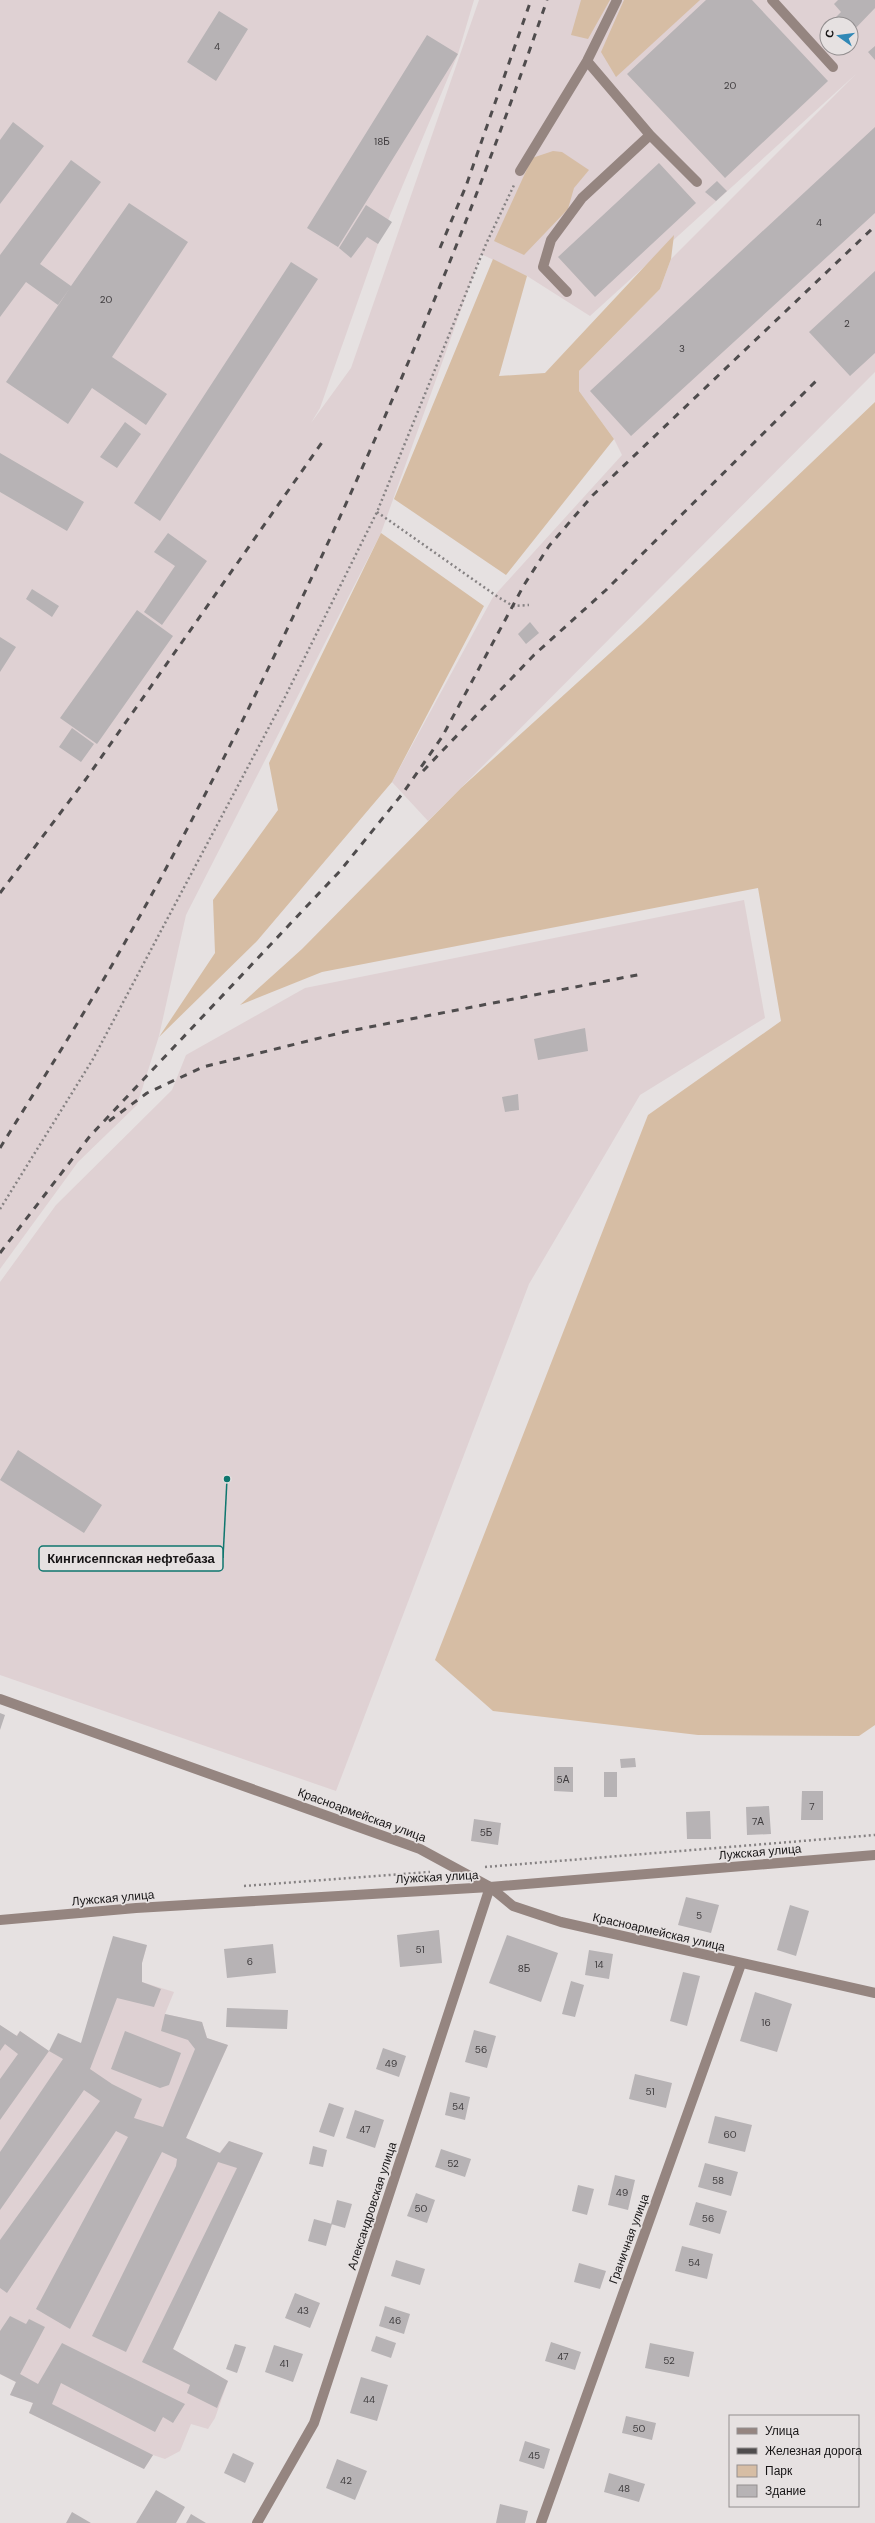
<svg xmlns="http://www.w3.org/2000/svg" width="875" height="2523" font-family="'DM Sans',sans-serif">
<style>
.built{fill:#dfd1d3;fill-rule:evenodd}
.green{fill:#d6bda4}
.building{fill:#b7b3b5}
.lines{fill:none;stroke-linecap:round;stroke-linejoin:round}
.path{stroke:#868283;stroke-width:2.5;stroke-dasharray:2 3;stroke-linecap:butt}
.lane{stroke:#958580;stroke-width:10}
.street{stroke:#958580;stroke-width:10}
.rail{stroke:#4f4c4d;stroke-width:3;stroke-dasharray:7 7;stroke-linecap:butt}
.labels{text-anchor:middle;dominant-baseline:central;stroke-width:3.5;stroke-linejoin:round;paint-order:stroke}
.number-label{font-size:10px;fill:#3f3c3e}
.street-label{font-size:12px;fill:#171516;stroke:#e6e1e1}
.leader{fill:none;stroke:#0f766e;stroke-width:1.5}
.callout-dot{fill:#0f766e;stroke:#e6e1e1;stroke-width:1.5}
.callout{fill:#e6e1e1;stroke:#0f766e;stroke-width:1.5}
.callout-label{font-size:13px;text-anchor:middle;font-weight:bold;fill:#171516}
</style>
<rect width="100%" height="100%" fill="#e6e1e1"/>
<path class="built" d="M 0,0 L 474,0 L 458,54 L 378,244 L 320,408 L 311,423 L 351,368 L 479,0 L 875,0 L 875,372 L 428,821 L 392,782 L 493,597 L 622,455 L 614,439 L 579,391 L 579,371 L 660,289 L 671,259 L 856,74 L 590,316 L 527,276 L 481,254 L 381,533 L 186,915 L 159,1036 L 137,1105 L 78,1162 L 0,1269 ZM 827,24 L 851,24 L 851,48 L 827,48 Z
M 744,900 L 765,1018 L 640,1095 L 529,1284 L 336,1791 L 0,1675 L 0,1282 L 56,1205 L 172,1090 L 186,1055 L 305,988 Z
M 147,1945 L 142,1963 L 142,1982 L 174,1992 L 165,2014 L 202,2022 L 207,2038 L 228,2045 L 186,2138 L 219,2153 L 229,2141 L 263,2153 L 173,2349 L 228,2381 L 215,2418 L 208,2429 L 191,2424 L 180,2451 L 165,2459 L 153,2455 L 144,2469 L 29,2413 L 33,2403 L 10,2395 L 16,2382 L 0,2374 L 0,2025 L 16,2036 L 20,2031 L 49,2051 L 81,2043 Z"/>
<path class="green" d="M 581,0 L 610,0 L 588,39 L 571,35 Z
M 624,0 L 700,0 L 616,77 L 601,52 Z
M 553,151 L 562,152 L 589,170 L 574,188 L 568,209 L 524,255 L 494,241 L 532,158 Z
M 674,235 L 671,259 L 660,289 L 579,371 L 579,391 L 614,439 L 506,575 L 394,499 L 493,259 L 527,276 L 499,376 L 545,373 Z
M 875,402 L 875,1725 L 859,1736 L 698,1735 L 493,1711 L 435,1660 L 648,1115 L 781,1021 L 758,888 L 322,972 L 240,1005 L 302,949 L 461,788 L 641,625 Z
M 381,533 L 484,606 L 392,782 L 257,941 L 159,1037 L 215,953 L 213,900 L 278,810 L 269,763 Z"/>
<path class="building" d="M 706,0 L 752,0 L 828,81 L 725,178 L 627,74 Z
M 838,0 L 875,0 L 875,8 L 851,33 L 851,24 L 830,23 L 841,12 L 834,4 Z
M 219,11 L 248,29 L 216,81 L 187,62 Z
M 427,35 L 458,54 L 338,247 L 307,228 Z
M 875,46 L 875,60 L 868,52 Z
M 13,122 L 44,146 L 0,204 L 0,140 Z
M 875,127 L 875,213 L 631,436 L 590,391 Z
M 71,160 L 101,182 L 40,264 L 71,286 L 129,203 L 188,242 L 112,357 L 167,394 L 146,425 L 92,388 L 68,424 L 6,382 L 70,288 L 58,305 L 26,282 L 0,317 L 0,255 Z
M 659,163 L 696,203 L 595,297 L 558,257 Z
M 717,181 L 727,191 L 716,201 L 705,192 Z
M 366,205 L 392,222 L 378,244 L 367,237 L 351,258 L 339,248 Z
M 291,262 L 318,279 L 160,521 L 134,503 Z
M 875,271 L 875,353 L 850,376 L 809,332 Z
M 125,422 L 141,434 L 117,468 L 100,457 Z
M 0,453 L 84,502 L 67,531 L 0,492 Z
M 168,533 L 207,561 L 162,625 L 144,612 L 175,566 L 154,552 Z
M 32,589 L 59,606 L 52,617 L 26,599 Z
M 137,610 L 173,636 L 97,744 L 60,718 Z
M 530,622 L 539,633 L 526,644 L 518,634 Z
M 0,637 L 16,647 L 0,672 Z
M 72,728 L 94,744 L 81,762 L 59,747 Z
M 585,1028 L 588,1051 L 538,1060 L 534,1039 Z
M 518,1094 L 519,1110 L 505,1112 L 502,1097 Z
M 18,1450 L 102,1505 L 84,1533 L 0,1480 Z
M 0,1713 L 5,1715 L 0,1730 Z
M 635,1758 L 636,1767 L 621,1768 L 620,1759 Z
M 554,1767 L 573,1767 L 573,1792 L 554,1791 Z
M 604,1772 L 617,1772 L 617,1797 L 604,1797 Z
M 802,1791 L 823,1791 L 823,1820 L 801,1820 Z
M 769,1806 L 771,1834 L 747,1835 L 746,1807 Z
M 710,1811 L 711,1839 L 687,1839 L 686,1812 Z
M 474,1819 L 501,1823 L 498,1845 L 471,1841 Z
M 686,1897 L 719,1905 L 711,1933 L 678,1925 Z
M 790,1905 L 809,1911 L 796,1956 L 777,1950 Z
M 439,1930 L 442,1963 L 400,1967 L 397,1935 Z
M 507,1935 L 558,1953 L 541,2002 L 489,1983 Z
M 113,1936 L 147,1945 L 142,1963 L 142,1982 L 161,1989 L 154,2007 L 117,1998 L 90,2069 L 112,2084 L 142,2099 L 134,2118 L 163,2127 L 195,2049 L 188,2040 L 161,2031 L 165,2014 L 202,2022 L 207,2038 L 228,2045 L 186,2138 L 220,2153 L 229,2141 L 263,2153 L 173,2349 L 228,2381 L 217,2408 L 187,2393 L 190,2385 L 142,2362 L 237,2168 L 218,2162 L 126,2352 L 92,2336 L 176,2166 L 177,2159 L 162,2152 L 70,2329 L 36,2309 L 128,2137 L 116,2131 L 7,2293 L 0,2288 L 0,2240 L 100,2101 L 84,2090 L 0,2210 L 0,2152 L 63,2059 L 49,2051 L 58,2033 L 81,2043 Z
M 273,1944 L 276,1973 L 227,1978 L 224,1949 Z
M 589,1950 L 613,1954 L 609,1979 L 585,1975 Z
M 683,1972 L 700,1976 L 687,2026 L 670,2021 Z
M 571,1981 L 584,1985 L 575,2017 L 562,2014 Z
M 755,1992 L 792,2004 L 777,2052 L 740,2041 Z
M 227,2008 L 288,2010 L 287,2029 L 226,2027 Z
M 0,2025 L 17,2036 L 20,2031 L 49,2051 L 0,2120 L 0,2079 L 18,2054 L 5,2044 L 0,2051 Z
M 474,2030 L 496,2036 L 487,2068 L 465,2062 Z
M 125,2031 L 181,2053 L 169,2085 L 160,2088 L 111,2069 Z
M 383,2048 L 406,2056 L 399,2077 L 376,2069 Z
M 635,2074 L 672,2083 L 666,2108 L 629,2099 Z
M 450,2092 L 470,2097 L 465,2120 L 445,2115 Z
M 329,2103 L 344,2108 L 334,2137 L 319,2132 Z
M 355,2110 L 384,2120 L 375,2148 L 346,2138 Z
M 715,2116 L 752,2125 L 745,2152 L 708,2143 Z
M 313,2146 L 327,2150 L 323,2167 L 309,2164 Z
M 441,2149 L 471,2159 L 465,2177 L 435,2167 Z
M 705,2163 L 738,2172 L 731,2196 L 698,2187 Z
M 615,2175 L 635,2180 L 628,2210 L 608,2205 Z
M 578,2185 L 594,2189 L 587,2215 L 572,2211 Z
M 416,2193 L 435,2200 L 427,2223 L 407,2216 Z
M 337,2200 L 352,2204 L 345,2228 L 331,2224 Z
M 696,2202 L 727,2211 L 720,2234 L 689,2225 Z
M 314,2219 L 332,2224 L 326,2246 L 308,2241 Z
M 682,2246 L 713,2254 L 707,2279 L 675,2271 Z
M 396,2260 L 425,2269 L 420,2285 L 391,2276 Z
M 579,2263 L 606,2271 L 600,2289 L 574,2282 Z
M 295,2293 L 320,2303 L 310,2328 L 285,2318 Z
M 385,2306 L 410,2314 L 404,2334 L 379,2326 Z
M 10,2316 L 26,2324 L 29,2319 L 45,2327 L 20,2374 L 38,2384 L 62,2343 L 185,2404 L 173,2423 L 163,2417 L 155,2432 L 61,2383 L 52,2404 L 153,2455 L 144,2469 L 29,2413 L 33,2403 L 10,2395 L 16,2382 L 0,2374 L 0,2331 Z
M 376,2336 L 396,2343 L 391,2358 L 371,2351 Z
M 551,2342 L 581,2352 L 575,2370 L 545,2361 Z
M 650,2343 L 694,2352 L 689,2377 L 645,2368 Z
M 235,2344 L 246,2347 L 237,2373 L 226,2369 Z
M 274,2345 L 303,2354 L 293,2382 L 265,2372 Z
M 361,2377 L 388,2385 L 377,2421 L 350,2413 Z
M 626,2416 L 656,2423 L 652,2440 L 622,2433 Z
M 525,2441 L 550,2449 L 544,2469 L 519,2461 Z
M 233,2453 L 254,2463 L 245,2483 L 224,2473 Z
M 337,2459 L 367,2471 L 355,2500 L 326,2488 Z
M 609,2473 L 645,2484 L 639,2502 L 604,2492 Z
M 156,2490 L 185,2507 L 176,2523 L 136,2523 Z
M 500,2504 L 528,2511 L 525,2523 L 496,2523 Z
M 72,2512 L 91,2523 L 66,2523 Z
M 191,2514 L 206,2523 L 186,2523 Z"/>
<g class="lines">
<path class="path" d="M 377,512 L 498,597 L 513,606 L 529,605
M 0,1209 L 93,1059 L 285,697 L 377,512 L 486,244 L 515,183
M 485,1867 L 875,1835
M 244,1886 L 430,1872"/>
<path class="lane" d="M 772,0 L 833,67
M 587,61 L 650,135 L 697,182
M 520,171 L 587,61 L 617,0
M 567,292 L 543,267 L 551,240 L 582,198 L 650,135"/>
<path class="street" d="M 0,1699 L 420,1849 L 490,1887 L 513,1906 L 561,1922 L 875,1993
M 0,1920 L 136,1908 L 490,1887 L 875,1855
M 257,2523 L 314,2423 L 490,1887
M 541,2523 L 741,1964"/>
<path class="rail" d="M 440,248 L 466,186 L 531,0
M 423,771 L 534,655 L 606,590 L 817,380
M 0,893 L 86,779 L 323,441
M 109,1121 L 147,1093 L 203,1067 L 344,1032 L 642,974
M 0,1148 C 40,1083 82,1018 120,951 C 186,836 245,718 302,598 C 395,403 477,205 547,0
M 0,1253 L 90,1136 L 340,871 L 403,793 L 442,737 L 524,585 L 549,546 L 593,495 L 875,226"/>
</g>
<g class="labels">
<g class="number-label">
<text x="217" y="46">4</text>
<text x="730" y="85">20</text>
<text x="382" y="141">18Б</text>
<text x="819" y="222">4</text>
<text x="106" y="299">20</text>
<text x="847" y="323">2</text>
<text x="682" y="348">3</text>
<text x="563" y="1779">5А</text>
<text x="812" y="1806">7</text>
<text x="758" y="1821">7А</text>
<text x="486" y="1832">5Б</text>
<text x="699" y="1915">5</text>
<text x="420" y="1949">51</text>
<text x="250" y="1961">6</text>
<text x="599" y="1964">14</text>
<text x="524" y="1968">8Б</text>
<text x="766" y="2022">16</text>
<text x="481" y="2049">56</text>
<text x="391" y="2063">49</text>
<text x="650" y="2091">51</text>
<text x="458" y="2106">54</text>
<text x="365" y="2129">47</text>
<text x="730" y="2134">60</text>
<text x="453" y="2163">52</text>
<text x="718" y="2180">58</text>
<text x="622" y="2192">49</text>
<text x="421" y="2208">50</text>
<text x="708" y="2218">56</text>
<text x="694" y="2262">54</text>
<text x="303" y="2310">43</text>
<text x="395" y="2320">46</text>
<text x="563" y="2356">47</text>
<text x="669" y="2360">52</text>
<text x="284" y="2363">41</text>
<text x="369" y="2399">44</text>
<text x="639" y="2428">50</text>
<text x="534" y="2455">45</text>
<text x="346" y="2480">42</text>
<text x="624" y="2488">48</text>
</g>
<g class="street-label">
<text transform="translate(362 1815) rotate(20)">Красноармейская улица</text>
<text transform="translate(760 1852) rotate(-5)">Лужская улица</text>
<text transform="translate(437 1877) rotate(-3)">Лужская улица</text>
<text transform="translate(113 1898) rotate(-5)">Лужская улица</text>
<text transform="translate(659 1932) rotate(13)">Красноармейская улица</text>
<text transform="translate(372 2206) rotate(-72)">Александровская улица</text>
<text transform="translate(629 2239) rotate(-70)">Граничная улица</text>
</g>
</g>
<path class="leader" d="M227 1479L223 1558"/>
<circle class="callout-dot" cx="227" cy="1479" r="4"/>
<rect class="callout" x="39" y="1546" width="184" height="25" rx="4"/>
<g class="callout-label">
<text x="131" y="1563">Кингисеппская нефтебаза</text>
</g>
<rect x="729" y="2415" width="130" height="92" fill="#e6e1e1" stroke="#938f90"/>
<rect x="737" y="2428" width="20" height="6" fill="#958580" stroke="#938f90"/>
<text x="765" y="2435" font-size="12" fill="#171516">Улица</text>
<rect x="737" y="2448" width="20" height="6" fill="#4f4c4d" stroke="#938f90"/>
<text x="765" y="2455" font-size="12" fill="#171516">Железная дорога</text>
<rect x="737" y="2465" width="20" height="12" fill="#d6bda4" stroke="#938f90"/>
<text x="765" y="2475" font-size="12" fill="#171516">Парк</text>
<rect x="737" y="2485" width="20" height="12" fill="#b7b3b5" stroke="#938f90"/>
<text x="765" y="2495" font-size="12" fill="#171516">Здание</text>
<g transform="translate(839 36) rotate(284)"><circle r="19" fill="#e6e1e1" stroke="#938f90"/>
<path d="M0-3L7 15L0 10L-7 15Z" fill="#3088b6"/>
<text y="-6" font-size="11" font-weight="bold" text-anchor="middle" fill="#171516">С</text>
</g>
</svg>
